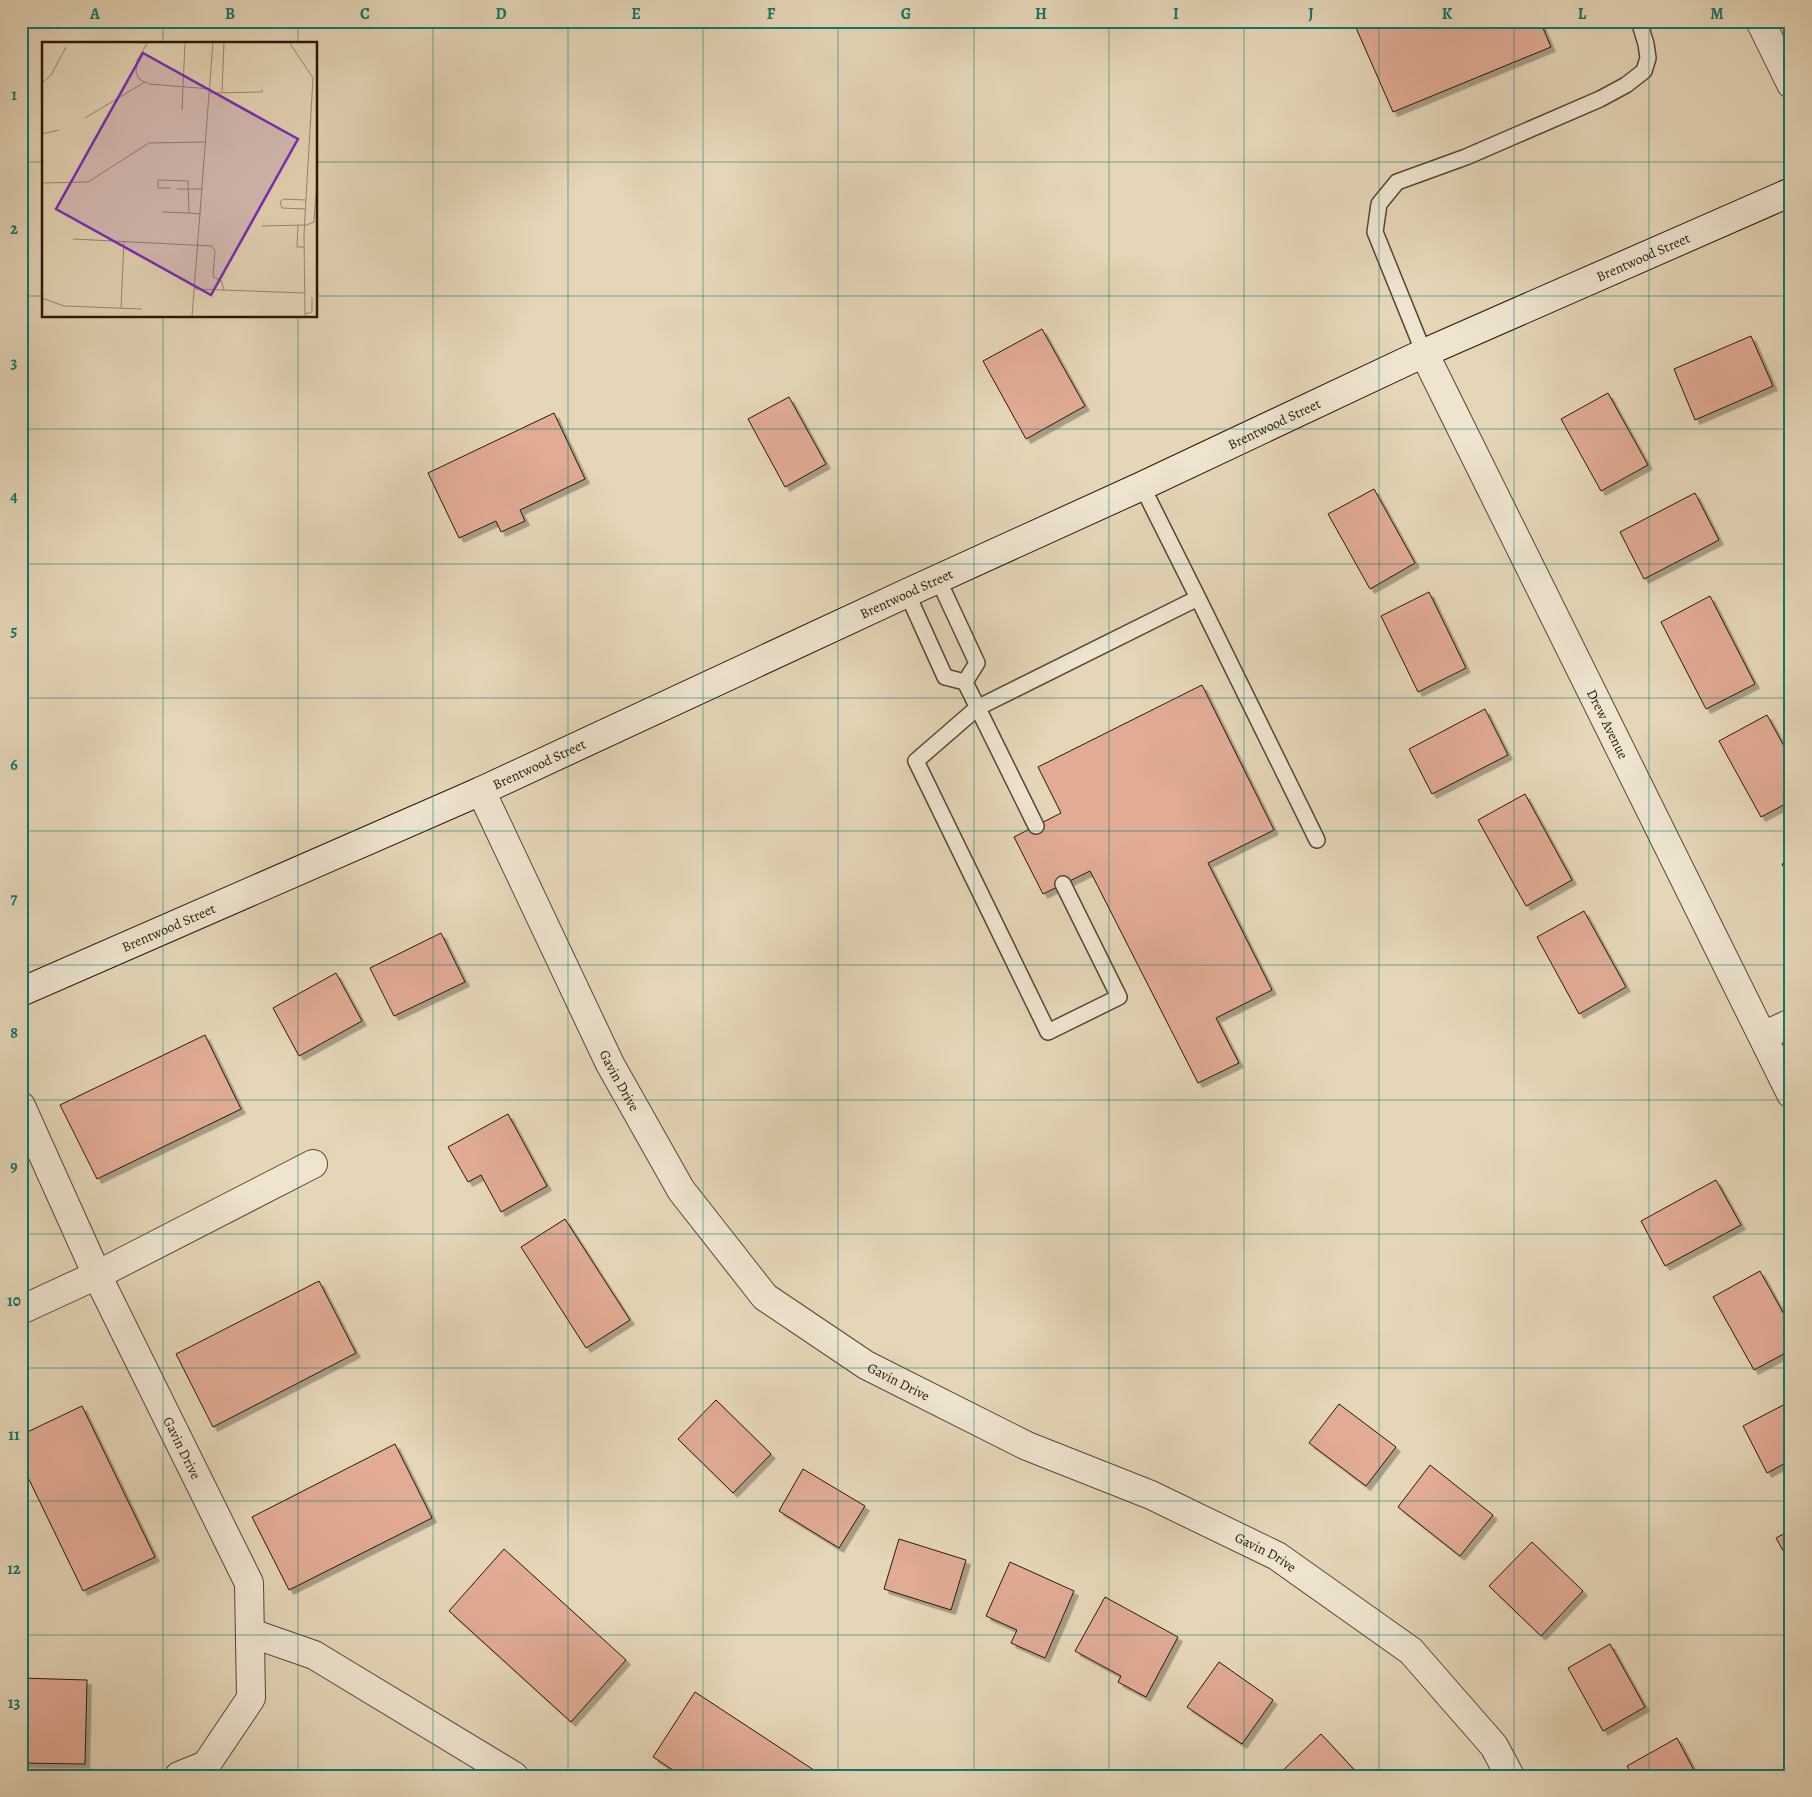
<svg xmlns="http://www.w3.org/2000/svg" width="1812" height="1797" font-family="Alegreya,serif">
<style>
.building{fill:#e1ab94;stroke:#291907;filter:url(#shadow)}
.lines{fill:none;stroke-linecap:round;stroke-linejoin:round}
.lane-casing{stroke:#584833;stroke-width:18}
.street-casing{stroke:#584833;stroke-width:30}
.secondary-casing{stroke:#291907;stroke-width:30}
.lane{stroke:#eee4d0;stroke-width:15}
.street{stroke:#eee4d0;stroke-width:28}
.secondary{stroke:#eee4d0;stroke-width:28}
.grid{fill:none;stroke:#0f766e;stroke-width:1;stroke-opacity:0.55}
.labels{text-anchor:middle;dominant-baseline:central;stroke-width:4.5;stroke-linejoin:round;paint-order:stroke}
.street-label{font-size:14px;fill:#291907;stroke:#eee4d0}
.inset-road{fill:none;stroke:#9a8a71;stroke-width:1}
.view{fill:#7b2cbf;fill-opacity:0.15;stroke:#7b2cbf;stroke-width:2.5}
.inset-edge{fill:none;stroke:#291907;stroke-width:2.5}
.neatline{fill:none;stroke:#0f766e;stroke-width:2}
.grid-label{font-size:16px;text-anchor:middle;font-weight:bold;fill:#0f766e}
</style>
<defs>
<filter id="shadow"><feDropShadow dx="4.5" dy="4.5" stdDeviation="0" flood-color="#0004"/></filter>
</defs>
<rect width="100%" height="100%" fill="#e5d6b7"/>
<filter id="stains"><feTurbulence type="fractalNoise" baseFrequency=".004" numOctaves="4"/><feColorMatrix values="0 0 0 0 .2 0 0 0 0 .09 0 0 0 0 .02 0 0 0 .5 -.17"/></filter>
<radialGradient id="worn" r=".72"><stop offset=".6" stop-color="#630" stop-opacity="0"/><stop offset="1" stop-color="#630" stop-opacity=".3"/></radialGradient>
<path class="building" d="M 1353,21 L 1540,21 L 1551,47 L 1393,112 Z
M 1042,329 L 1085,406 L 1026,439 L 983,361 Z
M 1751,336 L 1773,386 L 1695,420 L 1674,369 Z
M 1608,393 L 1648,465 L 1601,491 L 1561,419 Z
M 789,397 L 826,464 L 785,487 L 748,419 Z
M 554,413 L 585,479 L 520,510 L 525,521 L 501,532 L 496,521 L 459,538 L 428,473 Z
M 1374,489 L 1415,563 L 1370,589 L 1328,514 Z
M 1695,493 L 1719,540 L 1644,579 L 1620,532 Z
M 1429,592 L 1466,668 L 1418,692 L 1381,616 Z
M 1710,596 L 1755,684 L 1706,709 L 1661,622 Z
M 1202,685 L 1274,830 L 1208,863 L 1272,990 L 1216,1018 L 1239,1063 L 1198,1083 L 1090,871 L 1043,894 L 1014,837 L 1061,813 L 1038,767 Z
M 1485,709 L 1508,755 L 1432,794 L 1409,749 Z
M 1767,715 L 1791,759 L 1791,801 L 1761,817 L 1719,741 Z
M 1525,794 L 1572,880 L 1526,906 L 1478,820 Z
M 1791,859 L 1791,880 L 1782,864 Z
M 1584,911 L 1626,987 L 1579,1014 L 1537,937 Z
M 441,933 L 465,982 L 394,1016 L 370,968 Z
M 336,973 L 362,1021 L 299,1056 L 273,1008 Z
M 205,1035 L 241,1109 L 97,1179 L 60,1105 Z
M 508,1114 L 547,1186 L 501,1212 L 481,1175 L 468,1182 L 448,1147 Z
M 1716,1180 L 1741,1225 L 1665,1266 L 1641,1221 Z
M 565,1219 L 630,1320 L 586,1348 L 521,1247 Z
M 1760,1271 L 1791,1327 L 1791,1350 L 1754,1370 L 1713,1297 Z
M 319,1281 L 356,1353 L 213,1427 L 176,1354 Z
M 716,1400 L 771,1454 L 733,1493 L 678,1439 Z
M 1791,1401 L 1791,1460 L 1767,1473 L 1743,1426 Z
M 1339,1404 L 1396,1447 L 1366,1486 L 1309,1443 Z
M 82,1406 L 155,1557 L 83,1591 L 21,1463 L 21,1435 Z
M 395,1444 L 432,1518 L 289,1590 L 252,1517 Z
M 1430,1465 L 1493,1515 L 1460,1556 L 1398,1507 Z
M 803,1469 L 865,1506 L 839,1548 L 779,1511 Z
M 1791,1530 L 1791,1565 L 1776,1538 Z
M 899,1539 L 966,1560 L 951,1610 L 884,1589 Z
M 1532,1542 L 1583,1591 L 1541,1636 L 1489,1586 Z
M 504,1549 L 626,1660 L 571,1722 L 449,1611 Z
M 1010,1562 L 1074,1591 L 1045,1658 L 1011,1643 L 1017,1630 L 986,1616 Z
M 1105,1597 L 1178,1637 L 1146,1697 L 1118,1682 L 1121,1676 L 1075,1651 Z
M 1610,1644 L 1645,1707 L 1603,1731 L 1568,1668 Z
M 1219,1662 L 1273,1700 L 1242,1744 L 1187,1707 Z
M 21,1678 L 87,1680 L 85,1764 L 21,1763 Z
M 695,1692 L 823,1776 L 682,1776 L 653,1757 Z
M 1321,1734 L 1360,1776 L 1281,1776 L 1279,1774 Z
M 1677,1738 L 1697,1776 L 1633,1776 L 1627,1766 Z"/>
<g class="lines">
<g class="lane-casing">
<path id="lane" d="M 1424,353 L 1375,232 L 1379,204 L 1397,182 L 1466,157 L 1600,99 L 1626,85 L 1644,71 L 1648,58 L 1646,44 L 1639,21
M 938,579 L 977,663 L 965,682
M 907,593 L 945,677 L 965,682
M 1198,598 L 1317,840
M 965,682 L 1036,826
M 1063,884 L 1119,997 L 1048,1032 L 916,761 L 977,708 L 1198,598 L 1142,486"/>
</g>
<g class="street-casing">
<g id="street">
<path d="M 1760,21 L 1791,84"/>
<path id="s1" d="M 1424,353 L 1791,1094"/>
<path id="s2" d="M 481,791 L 610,1064 L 681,1190 L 765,1297 L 866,1365 L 1027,1446 L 1151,1495 L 1277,1556 L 1411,1651 L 1494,1746 L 1510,1776"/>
<path d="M 1763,1036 L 1791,1023"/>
<path id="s3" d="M 21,1106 L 97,1275 L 249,1583 L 251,1698 L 206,1765 L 179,1776"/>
<path d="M 21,1310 L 97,1275 L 313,1164"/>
<path d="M 251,1633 L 314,1655 L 514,1776"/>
</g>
</g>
<g class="secondary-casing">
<g id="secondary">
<path id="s4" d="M 21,992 L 481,791 L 907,593 L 1142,486 L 1424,353 L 1791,192"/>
</g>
</g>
<use href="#lane" class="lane"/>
<use href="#street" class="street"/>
<use href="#secondary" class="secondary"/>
</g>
<path class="grid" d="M 163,21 L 163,44M 298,21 L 298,44M 433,21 L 433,1776M 568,21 L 568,1776M 703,21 L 703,1776M 838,21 L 838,1776M 974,21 L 974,1776M 1109,21 L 1109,1776M 1244,21 L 1244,1776M 1379,21 L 1379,1776M 1514,21 L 1514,1776M 1649,21 L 1649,1776M 21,162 L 44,162M 316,162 L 1791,162M 21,296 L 44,296M 316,296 L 1791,296M 163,316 L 163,1776M 298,316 L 298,1776M 21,429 L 1791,429M 21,564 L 1791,564M 21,698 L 1791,698M 21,831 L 1791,831M 21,965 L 1791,965M 21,1100 L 1791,1100M 21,1234 L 1791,1234M 21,1368 L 1791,1368M 21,1501 L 1791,1501M 21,1635 L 1791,1635"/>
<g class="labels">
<g class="street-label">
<text stroke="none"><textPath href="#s4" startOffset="1781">Brentwood Street</textPath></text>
<text stroke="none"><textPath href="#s4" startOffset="1376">Brentwood Street</textPath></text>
<text stroke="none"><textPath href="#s4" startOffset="971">Brentwood Street</textPath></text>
<text stroke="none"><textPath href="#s1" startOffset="414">Drew Avenue</textPath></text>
<text stroke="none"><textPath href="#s4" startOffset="566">Brentwood Street</textPath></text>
<text stroke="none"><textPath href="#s4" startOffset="161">Brentwood Street</textPath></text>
<text stroke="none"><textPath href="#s2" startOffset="321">Gavin Drive</textPath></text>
<text stroke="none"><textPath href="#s2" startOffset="741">Gavin Drive</textPath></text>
<text stroke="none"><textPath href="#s3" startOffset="378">Gavin Drive</textPath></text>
<text stroke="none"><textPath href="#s2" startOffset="1146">Gavin Drive</textPath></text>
</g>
</g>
<g transform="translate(42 42)">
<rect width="275" height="275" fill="#e5d6b7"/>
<path class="inset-road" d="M 77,0 L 104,1M 106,0 L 95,18 L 94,30 L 97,37 L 107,42 L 169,47M 247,0 L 271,36 L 262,192 L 263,275M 0,41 L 9,33 L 24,5M 180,50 L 182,0M 169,51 L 220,50 L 220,47M 140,68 L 143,0M 43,76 L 103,40M 0,92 L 17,88M 0,141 L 46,140 L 107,101 L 164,100M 129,146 L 116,146 L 116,138 L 146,139 L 147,171 L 159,172M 135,147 L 161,147M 263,167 L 240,166 L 238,160 L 241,157 L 264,158M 120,170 L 147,171M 256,183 L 255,205 L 262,205M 220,184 L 262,183M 262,184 L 272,180 L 275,140M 31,197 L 170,204 L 173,209 L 171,235 L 179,238 L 182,248M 153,247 L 262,251M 0,256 L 22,264 L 100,267M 79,266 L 82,199M 263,272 L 270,270 L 270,255M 150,275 L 171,0"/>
<path class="view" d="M 101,11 L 256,97 L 169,253 L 14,167 Z"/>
<rect width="275" height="275" class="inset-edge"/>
</g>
<rect width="1812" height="1797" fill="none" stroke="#e5d6b7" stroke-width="55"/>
<rect x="28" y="28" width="1756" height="1742" class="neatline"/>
<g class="grid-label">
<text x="95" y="19">A</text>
<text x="230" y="19">B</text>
<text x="365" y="19">C</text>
<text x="501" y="19">D</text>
<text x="636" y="19">E</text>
<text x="771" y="19">F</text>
<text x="906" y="19">G</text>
<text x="1041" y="19">H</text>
<text x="1176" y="19">I</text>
<text x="1311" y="19">J</text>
<text x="1447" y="19">K</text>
<text x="1582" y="19">L</text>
<text x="1717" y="19">M</text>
<text x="14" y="100">1</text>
<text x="14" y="234">2</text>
<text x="14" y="368">3</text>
<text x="14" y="502">4</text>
<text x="14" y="636">5</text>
<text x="14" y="770">6</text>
<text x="14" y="904">7</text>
<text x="14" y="1038">8</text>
<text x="14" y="1172">9</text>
<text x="14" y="1306">10</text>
<text x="14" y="1440">11</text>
<text x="14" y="1574">12</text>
<text x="14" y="1708">13</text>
</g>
<rect width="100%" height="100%" filter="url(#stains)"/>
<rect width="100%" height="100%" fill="url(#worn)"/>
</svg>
